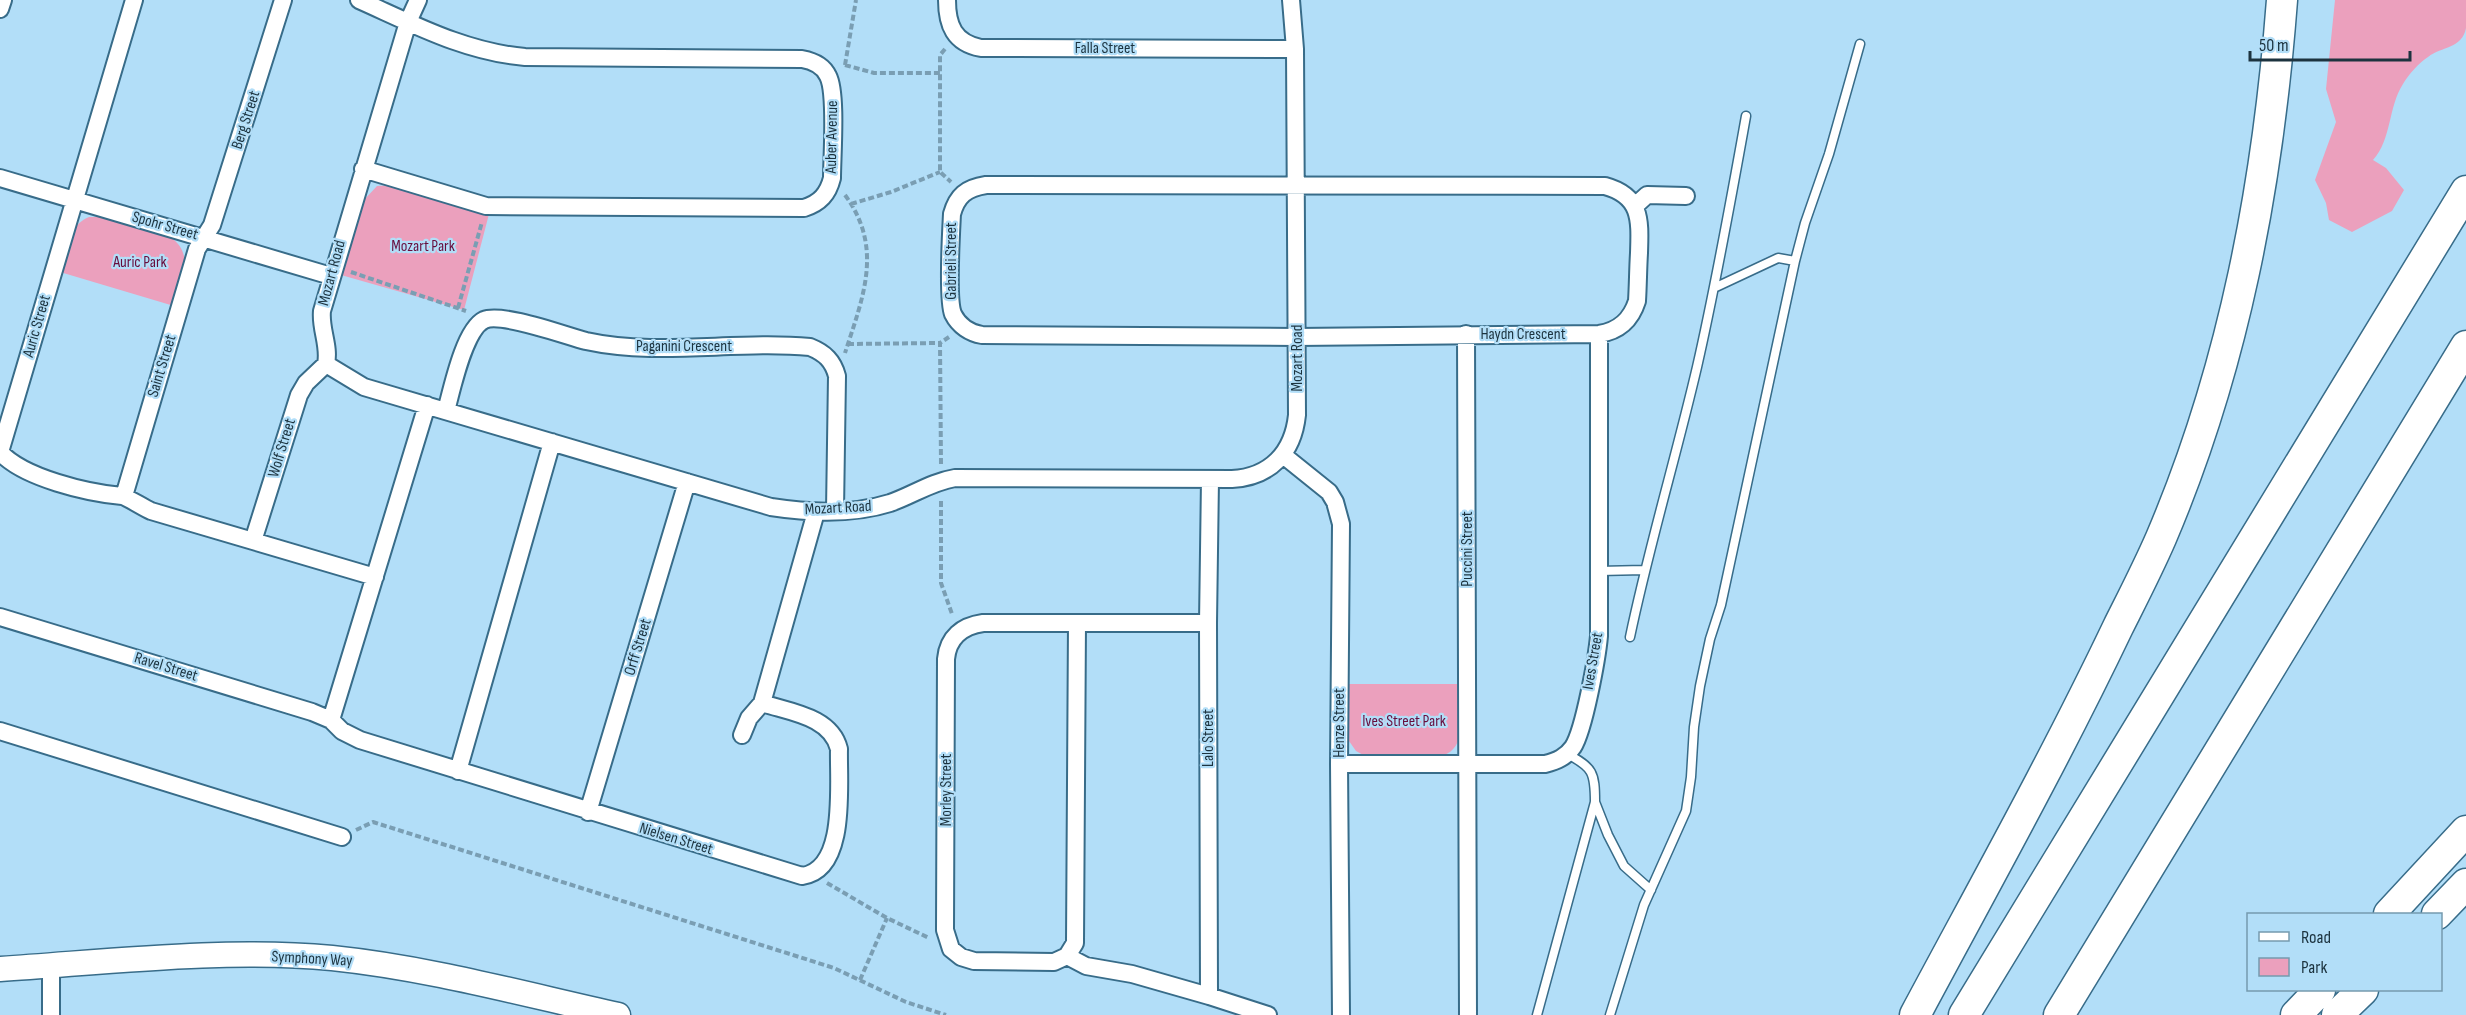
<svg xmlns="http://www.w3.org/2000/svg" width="2466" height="1015" font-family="'Sofia Sans Condensed',sans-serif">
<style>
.green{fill:#eba0bd}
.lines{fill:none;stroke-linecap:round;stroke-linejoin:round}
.service-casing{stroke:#386c89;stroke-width:11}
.minor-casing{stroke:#386c89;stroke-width:20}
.secondary-casing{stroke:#386c89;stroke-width:27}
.motorway-casing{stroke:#386c89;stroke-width:33}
.path{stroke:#7a9eb3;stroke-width:4;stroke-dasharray:6 3;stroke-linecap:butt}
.service{stroke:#fff;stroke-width:8}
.minor{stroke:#fff;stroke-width:16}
.secondary{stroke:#fff;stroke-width:24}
.motorway{stroke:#fff;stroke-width:30}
.labels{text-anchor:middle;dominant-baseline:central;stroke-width:4.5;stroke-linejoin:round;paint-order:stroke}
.street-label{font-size:16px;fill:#1c333f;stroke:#b2def8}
.park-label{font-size:16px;fill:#670d3d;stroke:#b2def8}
</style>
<rect width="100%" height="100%" fill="#b2def8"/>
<path class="green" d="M 2335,0 L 2466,0 C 2466,9 2466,19 2466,28 C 2462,49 2442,46 2428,57 C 2420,62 2408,75 2403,84 C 2388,107 2392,139 2373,160 L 2386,168 L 2404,190 L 2392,211 L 2352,232 L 2329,220 L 2326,203 L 2315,180 L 2336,122 L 2326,89 Z
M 392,185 L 489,214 L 464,310 L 341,275 L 364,200 L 377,186 Z
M 89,217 L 102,217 L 170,237 C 196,254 181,282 174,306 L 60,272 C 66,252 68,225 89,217 Z
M 1347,684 L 1460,684 L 1459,739 C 1455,750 1448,755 1437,757 L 1367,757 L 1356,751 L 1349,741 Z"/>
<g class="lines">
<g class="service-casing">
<path id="service" d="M 1714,288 L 1778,258 L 1795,261
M 1599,571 L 1644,570
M 1630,637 C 1649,546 1676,457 1697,367 C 1716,284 1731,200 1746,116
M 1595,802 L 1608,835 L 1624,866 L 1651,890
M 1537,1015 L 1595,802 C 1595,773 1593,767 1567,754
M 1610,1015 L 1644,905 L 1686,811 L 1691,777 L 1694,727 L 1700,686 L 1710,639 L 1721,605 L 1795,261 L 1805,223 L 1829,154 L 1860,44"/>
</g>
<g class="minor-casing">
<path id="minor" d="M 134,0 L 0,452 C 23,478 88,493 122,496 C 127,497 144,508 151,511 L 375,577
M 359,0 C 413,24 465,52 525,57 L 802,59 C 813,61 823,65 828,76 C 837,93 832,156 832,178 C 828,194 820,203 804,208 L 486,206 L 363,169
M 947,0 C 947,25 954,43 981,48 L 1295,49
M 0,9 L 3,0
M 0,178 L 331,276
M 986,185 L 1605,186 C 1642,196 1640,221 1639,253 C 1638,269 1638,285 1637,301 C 1631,320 1619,331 1599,334 L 1296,337 L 982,335 C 970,333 959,326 953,314 C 947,299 951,234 952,214 C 957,196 966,188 986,185 Z
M 1635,206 L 1647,195 L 1686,196
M 1466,334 L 1468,1015
M 326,364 L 364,387 L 771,507 C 810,513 852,515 890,503 C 913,495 931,482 955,478 L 1232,479 C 1270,477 1293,453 1297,415 L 1295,49 L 1291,0
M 446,411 C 452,389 464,330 484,320 C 502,312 566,336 586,341 C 659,357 736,340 810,347 C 825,353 833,361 837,376 L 835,511
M 1283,455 L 1329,492 L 1335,502 L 1341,524 L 1339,764 L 1341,1015
M 1210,479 L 1208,623 L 1209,996 L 1268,1015
M 124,496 L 197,249 L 212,225 L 283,0
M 253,541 L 299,395 L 306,383 L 326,364 C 330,346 320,329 322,311 L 408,22 L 418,0
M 0,617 L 312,712 L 331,720 L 342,731 L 360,740 L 802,876 C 848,870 838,783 839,749 C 831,716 789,712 762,703 L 816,512
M 1077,623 L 1075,943 L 1067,956 L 1054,962 L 974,961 L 961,957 L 951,949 L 945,930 L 946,659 C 948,637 962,626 983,623 L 1208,623
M 331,720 L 427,405
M 0,731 L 342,837
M 742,735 L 749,718 L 762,703
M 1339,764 L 1545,764 C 1557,761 1566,757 1573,747 C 1584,730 1597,658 1599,636 L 1599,334
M 458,771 L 552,442
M 588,812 L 687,482
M 1067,956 L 1086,966 L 1132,974 L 1209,996
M 51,1015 L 51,966"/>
</g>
<g class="secondary-casing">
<path id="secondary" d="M 0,969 C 108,962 224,948 332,958 C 429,968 523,994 618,1015"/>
</g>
<g class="motorway-casing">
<path id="motorway" d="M 2389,914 L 2466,831
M 2437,914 L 2466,884
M 1915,1015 C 1984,886 2055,759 2118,627 C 2133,597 2148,568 2161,538 C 2234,367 2268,184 2282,0
M 1964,1015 L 2466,191
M 2059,1015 L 2466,346
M 2296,1015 L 2320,990
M 2337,1015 L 2363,990"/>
</g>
<path class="path" d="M 945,49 L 940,55 L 940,172 L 951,182
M 845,65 L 874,73 L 940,73
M 845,65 L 856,0
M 845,195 C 884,248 863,297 845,353
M 851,204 L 891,192 L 940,172
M 351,272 L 466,311
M 458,308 L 482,222
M 848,344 L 940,343
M 941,464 L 940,343 L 949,337
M 941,501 L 941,583 L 952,614
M 356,830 L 373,822 L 834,968 L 906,1002 L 946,1015
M 827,883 L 887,918 L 929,938
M 860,980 L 887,918"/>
<use href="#service" class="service"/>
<use href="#minor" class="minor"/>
<use href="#secondary" class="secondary"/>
<use href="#motorway" class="motorway"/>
</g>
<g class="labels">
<g class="street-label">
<text x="1105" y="48">Falla Street</text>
<text transform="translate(246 120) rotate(-72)">Berg Street</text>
<text transform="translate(832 137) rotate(-89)">Auber Avenue</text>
<text transform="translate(165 226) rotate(16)">Spohr Street</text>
<text transform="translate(951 261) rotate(-90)">Gabrieli Street</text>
<text transform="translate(332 273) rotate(-75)">Mozart Road</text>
<text transform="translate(37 326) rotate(-74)">Auric Street</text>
<text x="1523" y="334">Haydn Crescent</text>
<text x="684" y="346">Paganini Crescent</text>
<text transform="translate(1297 358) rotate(-90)">Mozart Road</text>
<text transform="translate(162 366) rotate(-73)">Saint Street</text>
<text transform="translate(282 448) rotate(-73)">Wolf Street</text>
<text transform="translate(838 508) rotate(-3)">Mozart Road</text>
<text transform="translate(1467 549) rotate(-90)">Puccini Street</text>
<text transform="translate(638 647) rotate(-73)">Orff Street</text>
<text transform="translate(1593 661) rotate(-80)">Ives Street</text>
<text transform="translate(166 667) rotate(17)">Ravel Street</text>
<text transform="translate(1339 723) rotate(-90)">Henze Street</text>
<text transform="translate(1208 738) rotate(-90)">Lalo Street</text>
<text transform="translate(946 790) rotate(-90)">Morley Street</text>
<text transform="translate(676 839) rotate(17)">Nielsen Street</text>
<text transform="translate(312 959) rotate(3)">Symphony Way</text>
</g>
<g class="park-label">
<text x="423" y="246">Mozart Park</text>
<text x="140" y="262">Auric Park</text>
<text x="1404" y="721">Ives Street Park</text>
</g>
</g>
<rect x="2247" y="913" width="195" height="78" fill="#b2def8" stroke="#769aae" stroke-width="1.5"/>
<rect x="2259" y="932" width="30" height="9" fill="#ffffff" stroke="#769aae" stroke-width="1.5"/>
<text x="2301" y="943" font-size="18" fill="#1c333f">Road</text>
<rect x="2259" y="958" width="30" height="18" fill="#eba0bd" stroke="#769aae" stroke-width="1.5"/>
<text x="2301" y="973" font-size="18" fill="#1c333f">Park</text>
<path d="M2250 51v9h160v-9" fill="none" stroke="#1c333f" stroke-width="3"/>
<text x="2259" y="51" font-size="18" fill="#1c333f" stroke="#b2def8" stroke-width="4.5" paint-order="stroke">50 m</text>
</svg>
